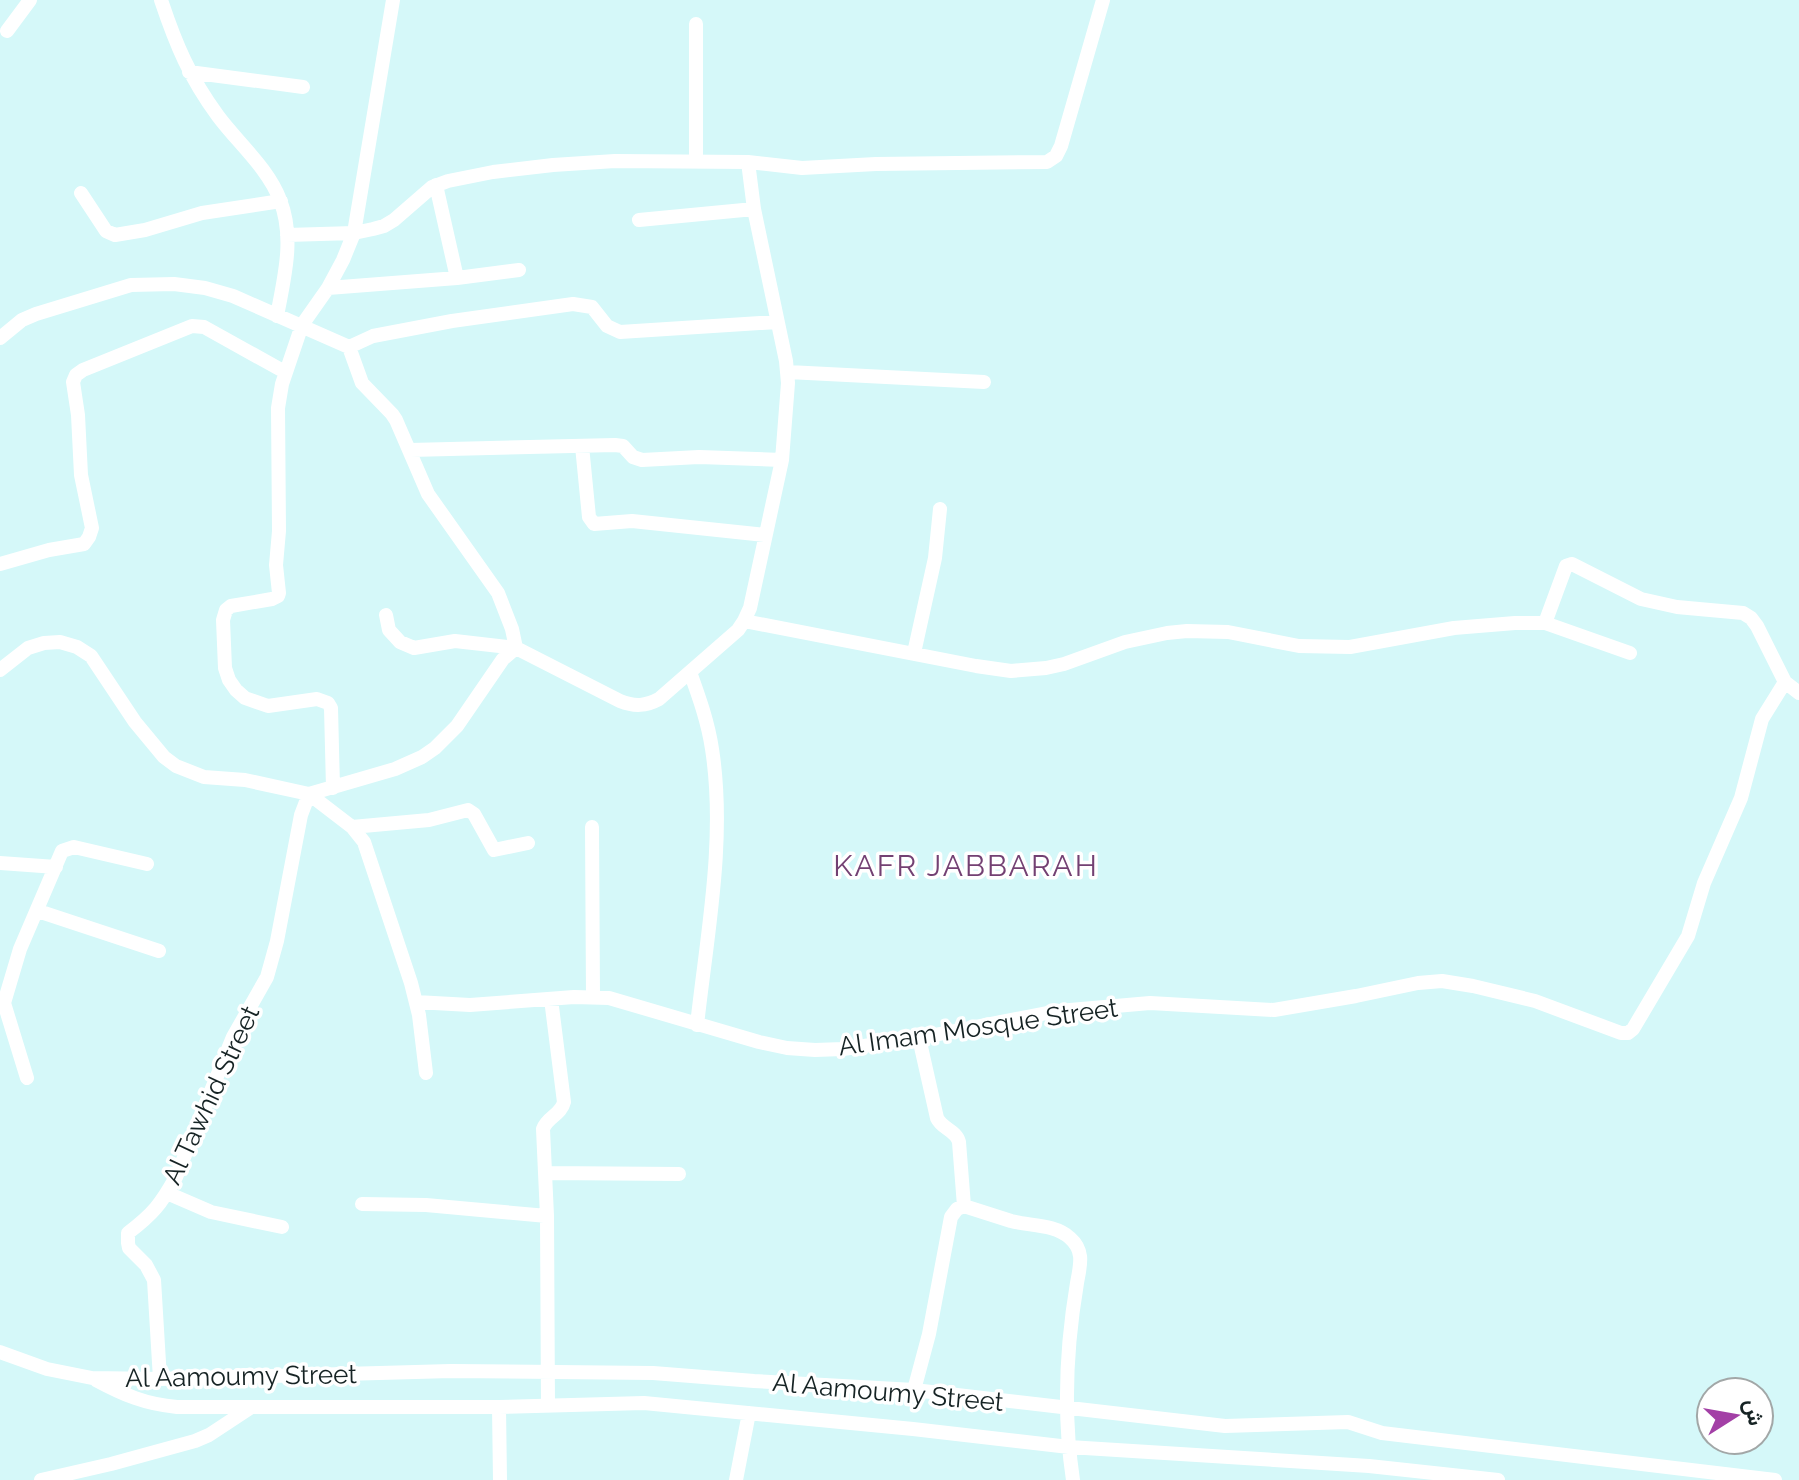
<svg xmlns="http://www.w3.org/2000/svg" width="1799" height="1480" font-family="Raleway,Vazirmatn,sans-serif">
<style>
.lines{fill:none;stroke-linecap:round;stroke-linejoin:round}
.street{stroke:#fff;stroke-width:14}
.labels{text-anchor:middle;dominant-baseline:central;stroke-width:7;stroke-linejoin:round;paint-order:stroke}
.street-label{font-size:26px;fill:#162324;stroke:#fff}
.quarter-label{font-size:30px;letter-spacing:2px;fill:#734173;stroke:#fff}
</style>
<rect width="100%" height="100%" fill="#d5f8f9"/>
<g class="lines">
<path class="street" d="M 161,0 C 176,45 190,78 218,116 C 238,143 268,168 280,200 C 295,238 284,278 277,316
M 7,31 L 30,0
M 189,72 L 303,87
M 696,162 L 696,24
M 436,185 L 457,278
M 81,193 L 106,231 L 115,235 L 145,230 L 202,213 L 281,201
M 639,220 L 754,209
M 287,235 L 354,233 L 373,229 L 384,226 L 394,220 L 432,187 L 448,181 L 493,172 L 553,165 L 615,161 L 748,162 L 802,168 L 876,164 L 1047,162 L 1056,156 L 1061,146 L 1103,0
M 328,288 L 457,278 L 519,270
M 0,338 L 22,320 L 36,314 L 131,285 L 174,284 L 205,288 L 233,296 L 349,347 L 373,336 L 452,321 L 573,304 L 592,307 L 607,326 L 620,332 L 777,322
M 349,347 L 362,383 L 392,414 L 396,420 L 428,494 L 498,593 L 512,629 L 516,648
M 788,372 L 984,382
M 582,446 L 589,517 L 594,524 L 632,521 L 765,535
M 410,450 L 615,445 L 623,446 L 633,457 L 642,460 L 699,457 L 782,460
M 0,564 L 49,550 L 84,544 L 89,537 L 92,528 L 81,475 L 78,415 L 73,382 L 76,375 L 83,370 L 192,326 L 204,327 L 285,372
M 386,615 L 389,630 L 400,642 L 414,648 L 455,641 L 516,648 L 620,701 C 635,707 646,706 659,699 L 738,630 L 744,621 L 750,608 L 782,460 L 788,383 L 786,361 L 754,209 L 748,162
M 744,621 L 976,666 L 1011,671 L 1046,668 L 1064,664 L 1125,642 L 1167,633 L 1187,631 L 1228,632 L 1299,646 L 1350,647 L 1454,628 L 1515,623 L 1545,623 L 1630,653
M 1545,623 L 1566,566 L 1572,564 L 1641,599 L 1677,607 L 1743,613 L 1751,618 L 1757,626 L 1785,682 L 1799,693
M 914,653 L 935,558 L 940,509
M 0,670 L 28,648 L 44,643 L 60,642 L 77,647 L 91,656 L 135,722 L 164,757 L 176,766 L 204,777 L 245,780 L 309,794 L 395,769 L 422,757 L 435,748 L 457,726 L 503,659 L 516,648
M 690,672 C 699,697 708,722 712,749 C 726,839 707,934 697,1025
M 333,788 L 331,708 L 328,703 L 317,699 L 268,706 L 245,698 L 236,690 L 229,680 L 225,668 L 223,620 L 226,610 L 231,606 L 272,599 L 278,596 L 279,593 L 276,565 L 279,531 L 278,408 L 282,384 L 302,325 L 328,288 L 343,260 L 354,233 L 393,0
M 352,827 L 429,820 L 468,810 L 474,814 L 494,850 L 528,843
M 592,827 L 593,997
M 0,863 L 56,867
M 38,911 L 159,951
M 416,1002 L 470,1005 L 574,997 L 609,998 L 759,1042 L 787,1048 L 815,1050 L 843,1049 L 919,1038 L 1047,1013 L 1070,1010 L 1150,1003 L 1274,1010 L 1356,996 L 1418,983 L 1442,981 L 1473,986 L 1535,1001 L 1621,1033 L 1628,1033 L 1633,1029 L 1688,936 L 1704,883 L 1741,798 L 1762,719 L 1785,682
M 919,1038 L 937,1118 C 942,1129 956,1130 959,1142 L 964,1206 C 980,1211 995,1216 1011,1221 C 1030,1226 1055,1224 1070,1238 C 1085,1251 1080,1266 1077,1283 C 1066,1348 1063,1414 1073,1480
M 27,1078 L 4,1003 L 20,949 L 62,851 L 74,847 L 147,864
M 545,1173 L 679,1174
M 167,1193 L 211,1212 L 282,1227
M 362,1204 L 426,1205 L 547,1216
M 0,1352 L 47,1369 L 92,1378 L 160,1379 L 451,1371 L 653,1373 L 754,1381 L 914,1390 L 1225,1426 L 1348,1422 L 1382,1433 L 1775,1480
M 160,1379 L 154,1280 L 146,1265 L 129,1248 L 128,1243 L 128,1233 C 153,1214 161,1204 176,1177 L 233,1037 L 267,977 L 277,941 L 301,815 L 309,794 L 352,827 L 364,842 L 411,983 L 419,1015 L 426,1073
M 96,1380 C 124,1395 145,1404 177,1407 L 499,1407 L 644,1403 L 913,1429 L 1069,1447 L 1369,1466 L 1498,1480
M 914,1390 L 929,1334 L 951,1217 L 957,1209 L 964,1206
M 548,1406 L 547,1216 L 543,1129 C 547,1117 561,1115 564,1102 L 551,999
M 499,1407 L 500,1480
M 41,1480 L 111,1464 L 195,1441 L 209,1435 L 250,1408
M 736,1480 L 749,1413"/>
</g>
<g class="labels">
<g class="street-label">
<text transform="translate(978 1027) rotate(-8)">Al Imam Mosque Street</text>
<text transform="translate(211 1095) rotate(-65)">Al Tawhid Street</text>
<text transform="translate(241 1376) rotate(-1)">Al Aamoumy Street</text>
<text transform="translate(888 1392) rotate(5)">Al Aamoumy Street</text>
</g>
<g class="quarter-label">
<text x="966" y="865">KAFR JABBARAH</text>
</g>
</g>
<g transform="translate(1735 1416) rotate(79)"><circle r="38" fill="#ffffff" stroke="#a2a7a7" stroke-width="2"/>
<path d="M0-6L14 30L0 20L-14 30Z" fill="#a340a6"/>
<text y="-12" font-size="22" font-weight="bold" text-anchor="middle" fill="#162324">ش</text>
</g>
</svg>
